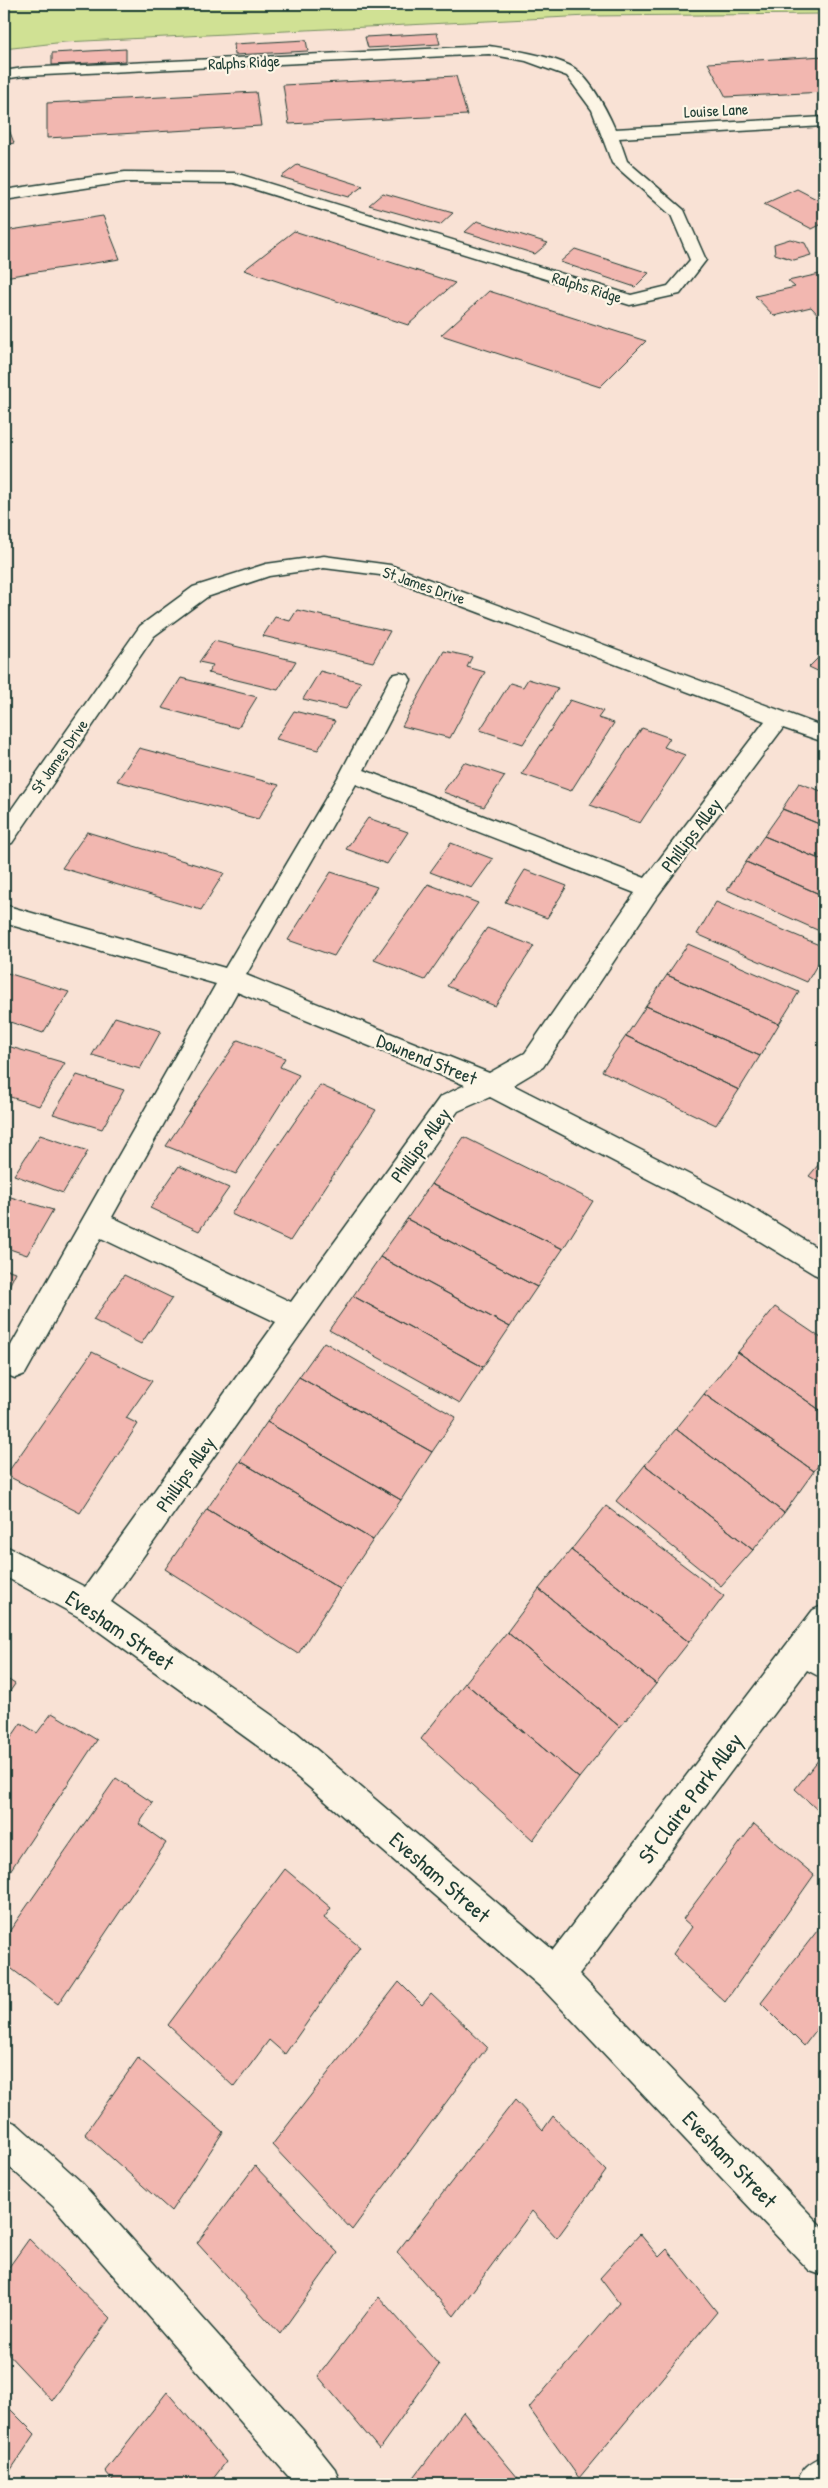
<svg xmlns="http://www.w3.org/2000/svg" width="828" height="2488" font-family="'Patrick Hand',sans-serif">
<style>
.green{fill:#d0e194;stroke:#788f64}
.building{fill:#f2b7b0;stroke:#1f3d34}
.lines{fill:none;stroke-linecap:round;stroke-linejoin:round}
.minor-casing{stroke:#1f3d34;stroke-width:3}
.minor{fill:#fcf5e5;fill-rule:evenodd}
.labels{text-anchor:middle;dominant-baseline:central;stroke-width:4.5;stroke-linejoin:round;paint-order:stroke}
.far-street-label{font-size:16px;fill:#1f3d34;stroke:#fcf5e5}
.street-label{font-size:19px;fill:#1f3d34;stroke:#fcf5e5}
.near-street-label{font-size:22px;fill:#1f3d34;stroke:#fcf5e5}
</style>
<rect width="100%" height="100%" fill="#f9e2d5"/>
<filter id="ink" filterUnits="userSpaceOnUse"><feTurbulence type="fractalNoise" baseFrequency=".02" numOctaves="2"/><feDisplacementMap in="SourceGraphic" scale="10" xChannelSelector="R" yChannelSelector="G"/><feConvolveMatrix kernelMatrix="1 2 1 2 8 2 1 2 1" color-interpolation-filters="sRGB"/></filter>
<g filter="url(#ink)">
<path class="green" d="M 4,4 L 824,4 L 824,14 L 588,16 L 65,42 L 4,49 Z"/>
<path class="building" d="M 437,33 L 440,44 L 368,48 L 365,37 Z
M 306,40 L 308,51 L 235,55 L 234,44 Z
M 126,49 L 126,61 L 52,65 L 52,53 Z
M 824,56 L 824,92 L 726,97 L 708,63 Z
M 456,76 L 467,115 L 289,124 L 283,85 Z
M 256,92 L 261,126 L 47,138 L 47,103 Z
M 4,116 L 14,143 L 4,145 Z
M 297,165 L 363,186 L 348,197 L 281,177 Z
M 797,189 L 824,203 L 824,223 L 812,229 L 764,204 Z
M 383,193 L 453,213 L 440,225 L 369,205 Z
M 103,216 L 120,259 L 4,277 L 4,231 Z
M 477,221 L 548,243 L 535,254 L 465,232 Z
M 294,231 L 455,283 L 408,325 L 244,270 Z
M 790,239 L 805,243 L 811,255 L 794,260 L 775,254 L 774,244 Z
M 575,249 L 649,273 L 635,287 L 560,262 Z
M 824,273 L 824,321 L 811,307 L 774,316 L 755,296 L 795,287 L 788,281 Z
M 489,291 L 646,341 L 600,387 L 441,335 Z
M 297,610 L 390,631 L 373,662 L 263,636 L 275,617 L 290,621 Z
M 214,641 L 296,661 L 278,690 L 208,673 L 213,665 L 199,662 Z
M 444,651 L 472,657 L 467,667 L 485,672 L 450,738 L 402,726 Z
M 824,652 L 824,674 L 809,667 Z
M 320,671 L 361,682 L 346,709 L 303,699 Z
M 181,678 L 257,697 L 238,728 L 162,708 Z
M 528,679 L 558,688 L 523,744 L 480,730 L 510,683 L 523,687 Z
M 570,700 L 603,711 L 598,718 L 614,723 L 571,791 L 522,774 Z
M 294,711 L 335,721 L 318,750 L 276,739 Z
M 642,728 L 670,738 L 664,747 L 685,755 L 640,823 L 590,805 Z
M 139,748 L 279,785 L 258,819 L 117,781 Z
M 464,762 L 505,776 L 484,807 L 443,792 Z
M 799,783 L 824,792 L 824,826 L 782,809 Z
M 783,809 L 824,826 L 824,861 L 764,836 Z
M 368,818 L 408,832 L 387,864 L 346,849 Z
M 87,832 L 224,873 L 201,910 L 62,868 Z
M 764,836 L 824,861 L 824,896 L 746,862 Z
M 451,843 L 493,859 L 472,888 L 430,872 Z
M 746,862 L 824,896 L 824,933 L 727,890 Z
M 525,870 L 567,886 L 547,918 L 505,902 Z
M 331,872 L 377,887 L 334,956 L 288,940 Z
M 428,884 L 478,903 L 425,980 L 374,960 Z
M 716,902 L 824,947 L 824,953 L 807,982 L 697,934 Z
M 487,928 L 534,946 L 495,1006 L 447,986 Z
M 688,944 L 799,992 L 779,1024 L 667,975 Z
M 4,972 L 69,992 L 43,1033 L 4,1020 Z
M 667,975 L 779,1024 L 760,1056 L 646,1006 Z
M 646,1006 L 760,1056 L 739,1090 L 626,1036 Z
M 115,1017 L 161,1031 L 140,1069 L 92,1055 Z
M 626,1036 L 739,1090 L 716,1125 L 602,1071 Z
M 238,1040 L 285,1058 L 280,1067 L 299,1075 L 236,1174 L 166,1146 Z
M 4,1045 L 65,1063 L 39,1106 L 4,1095 Z
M 77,1075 L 124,1090 L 102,1129 L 53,1114 Z
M 320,1085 L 376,1110 L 290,1241 L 231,1214 Z
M 40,1135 L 88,1151 L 63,1193 L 14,1175 Z
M 464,1137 L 593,1201 L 563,1249 L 431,1184 Z
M 824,1158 L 824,1185 L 809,1176 Z
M 179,1166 L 229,1188 L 199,1231 L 150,1208 Z
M 431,1184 L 563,1249 L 537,1287 L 407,1219 Z
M 4,1195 L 53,1210 L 27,1255 L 4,1247 Z
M 407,1219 L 537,1287 L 510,1327 L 380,1257 Z
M 380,1257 L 510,1327 L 483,1367 L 353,1296 Z
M 4,1269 L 16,1272 L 4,1296 Z
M 124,1275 L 172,1298 L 141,1344 L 93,1320 Z
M 353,1296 L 483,1367 L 460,1403 L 329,1330 Z
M 775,1307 L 824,1340 L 824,1413 L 738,1352 Z
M 324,1342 L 456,1417 L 432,1452 L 299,1377 Z
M 92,1352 L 152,1381 L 126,1418 L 138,1424 L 80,1513 L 6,1475 Z
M 738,1352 L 824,1413 L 824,1458 L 814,1471 L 704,1394 Z
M 299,1377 L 432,1452 L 401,1500 L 267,1422 Z
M 704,1394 L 814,1471 L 784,1513 L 676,1429 Z
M 267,1422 L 401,1500 L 373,1540 L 240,1461 Z
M 676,1429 L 784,1513 L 753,1550 L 645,1465 Z
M 240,1461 L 373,1540 L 340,1589 L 207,1509 Z
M 645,1465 L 753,1550 L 721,1586 L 616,1501 Z
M 606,1506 L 724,1596 L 689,1642 L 571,1550 Z
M 207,1509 L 340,1589 L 298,1654 L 165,1569 Z
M 571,1550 L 689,1642 L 656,1684 L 539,1589 Z
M 539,1589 L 656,1684 L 620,1727 L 507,1632 Z
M 507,1632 L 620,1727 L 579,1778 L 465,1683 Z
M 4,1677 L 15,1684 L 4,1700 Z
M 465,1683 L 579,1778 L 533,1840 L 421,1739 Z
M 52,1713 L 97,1740 L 8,1874 L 4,1872 L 4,1748 L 21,1723 L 37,1733 Z
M 824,1753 L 824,1816 L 795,1789 Z
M 116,1778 L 153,1803 L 139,1824 L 166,1843 L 58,2004 L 4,1963 L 4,1939 Z
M 754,1824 L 814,1875 L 725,2002 L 673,1954 L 692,1927 L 683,1919 Z
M 285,1869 L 331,1908 L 324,1918 L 360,1947 L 285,2054 L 269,2040 L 234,2087 L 168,2025 Z
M 824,1922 L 824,2020 L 804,2046 L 761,2003 Z
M 399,1982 L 422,2005 L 431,1994 L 487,2047 L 352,2230 L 272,2145 Z
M 138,2058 L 223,2132 L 171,2211 L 85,2134 Z
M 515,2100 L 543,2130 L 553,2116 L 606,2171 L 557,2238 L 532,2211 L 454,2316 L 397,2252 Z
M 255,2166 L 338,2253 L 280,2334 L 197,2243 Z
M 640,2234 L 659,2257 L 667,2249 L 717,2312 L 579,2478 L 529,2408 L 619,2303 L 600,2278 Z
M 29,2239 L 110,2318 L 52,2401 L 4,2350 L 4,2274 Z
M 379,2297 L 439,2365 L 379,2449 L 318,2376 Z
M 167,2392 L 226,2462 L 209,2484 L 116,2484 L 105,2471 Z
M 4,2403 L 35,2434 L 4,2480 Z
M 463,2412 L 523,2484 L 409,2484 Z"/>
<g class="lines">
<g class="minor-casing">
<path id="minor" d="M 489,46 C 509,49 564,58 578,71 C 593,84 607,111 615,129 L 824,117 L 824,126 L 619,138 L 627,161 L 684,210 L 706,260 L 680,294 L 630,305 L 234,183 L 125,182 L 4,200 L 4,190 L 125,172 L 235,173 L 631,295 L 668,286 L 690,260 L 671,215 L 612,163 L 592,110 L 567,76 L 526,61 L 489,54 L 23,76 L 4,79 L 4,71 L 23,68 Z
M 324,556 L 390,565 L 824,727 L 824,742 L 783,728 L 658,895 L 543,1067 L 513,1085 L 737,1199 L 824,1252 L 824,1278 L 814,1274 L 717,1215 L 490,1097 L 458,1111 L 111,1602 L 297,1733 L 553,1950 L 813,1610 L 824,1605 L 824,1679 L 807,1670 L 579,1974 L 824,2229 L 824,2276 L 810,2271 L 543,1989 L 309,1787 L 273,1757 L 79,1617 L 4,1576 L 4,1545 L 85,1587 L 276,1322 L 101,1238 L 25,1374 L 15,1378 L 5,1374 L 5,1356 L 216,984 L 4,923 L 4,905 L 225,968 L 340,774 L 389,680 L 392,675 L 400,673 L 408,675 L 411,680 L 364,770 L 645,878 L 765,721 L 380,575 L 324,568 L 269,576 L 207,597 L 154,636 L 12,843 L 4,845 L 4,820 L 140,626 L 193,587 L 266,564 ZM 356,784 L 635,893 L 525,1053 L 489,1073 L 246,975 ZM 237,992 L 465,1085 L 440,1097 L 291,1302 L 112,1217 Z
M 4,2118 L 17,2124 L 80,2181 L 311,2439 L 335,2469 L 340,2484 L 295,2484 L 54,2207 L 4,2162 Z
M 824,2456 L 824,2484 L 797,2484 C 802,2468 808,2463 824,2456 Z"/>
</g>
<use href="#minor" class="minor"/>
</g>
</g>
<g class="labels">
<g class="far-street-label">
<text transform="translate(244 62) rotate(-3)">Ralphs Ridge</text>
<text transform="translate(716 110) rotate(-3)">Louise Lane</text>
<text transform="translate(587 287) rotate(17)">Ralphs Ridge</text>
<text transform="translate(424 585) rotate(19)">St James Drive</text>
<text transform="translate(59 756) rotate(-55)">St James Drive</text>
</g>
<g class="street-label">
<text transform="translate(691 835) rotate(-53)">Phillips Alley</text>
<text transform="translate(427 1059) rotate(22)">Downend Street</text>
<text transform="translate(420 1145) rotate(-54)">Phillips Alley</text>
<text transform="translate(185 1474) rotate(-55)">Phillips Alley</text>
</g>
<g class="near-street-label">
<text transform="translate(120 1630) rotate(34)">Evesham Street</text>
<text transform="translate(690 1798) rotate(-53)">St Claire Park Alley</text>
<text transform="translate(440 1877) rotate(41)">Evesham Street</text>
<text transform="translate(730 2159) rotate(46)">Evesham Street</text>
</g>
</g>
<rect width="828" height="2488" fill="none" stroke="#fcf5e5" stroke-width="20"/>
<rect x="10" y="10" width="808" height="2468" fill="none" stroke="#1f3d34" stroke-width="2" filter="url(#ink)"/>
</svg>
